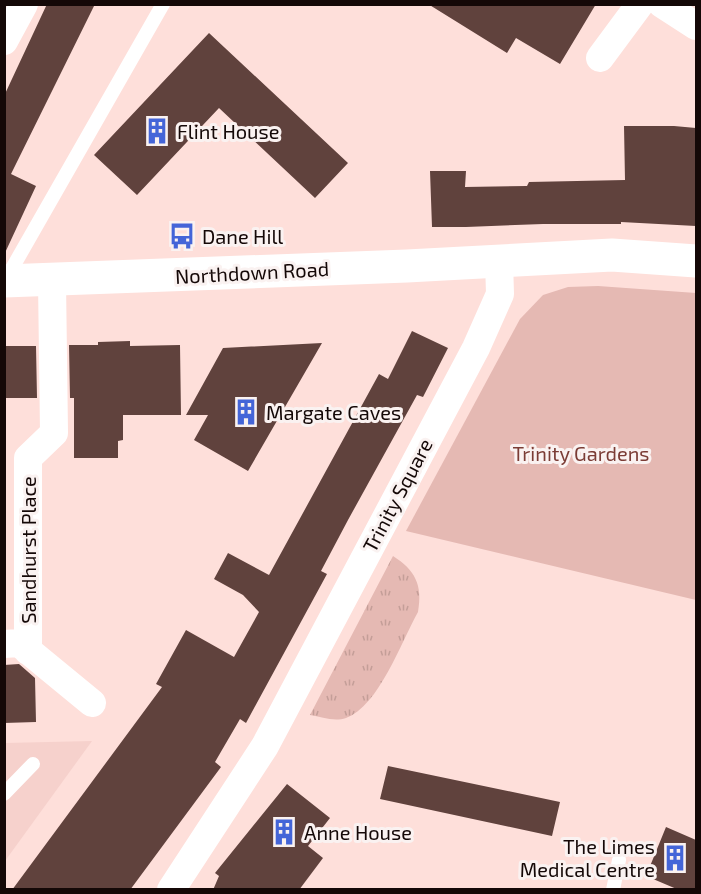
<svg xmlns="http://www.w3.org/2000/svg" width="701" height="894" font-family="'Exo 2',sans-serif">
<style>
.built{fill:#f6d1cc}
.grass{fill:url(#grass-tufts)}
.garden{fill:#e5b9b3}
.building{fill:#60423d}
.lines{fill:none;stroke-linecap:round;stroke-linejoin:round}
.lane{stroke:#fff;stroke-width:14}
.street{stroke:#fff;stroke-width:28}
.secondary{stroke:#fff;stroke-width:33}
.labels{text-anchor:middle;dominant-baseline:central;stroke-width:6;stroke-linejoin:round;paint-order:stroke}
.poi-label{font-size:20px;fill:#140807;stroke:#faf2f1;text-anchor:start}
.street-label{font-size:20px;fill:#140807;stroke:#faf2f1}
.park-label{font-size:20px;fill:#7b3c35;stroke:#faf2f1}
</style>
<defs>
<pattern id="grass-tufts" width="24" height="20" patternUnits="userSpaceOnUse" patternTransform="scale(1.5)"><rect width="24" height="20" fill="#e5b9b3"/><path d="M3 7l-1-3M5 7V3M7 7l1-3M15 17l-1-3M17 17v-4M19 17l1-3" fill="none" stroke="#c49e98"/></pattern>
</defs>
<rect width="100%" height="100%" fill="#fedfda"/>
<path class="built" d="M 92,741 L 5,861 L 5,743 Z"/>
<path class="grass" d="M 393,556 C 415,570 423,585 418,612 C 401,642 379,706 346,718 C 334,722 322,717 310,715 Z"/>
<path class="garden" d="M 598,286 L 696,293 L 696,600 L 406,531 L 520,319 L 543,295 L 568,287 Z"/>
<path class="building" d="M 47,4 L 95,4 L 11,174 L 36,186 L 4,255 L 4,96 Z
M 428,4 L 596,4 L 560,64 L 516,38 L 507,53 Z
M 209,33 L 348,163 L 315,198 L 219,108 L 137,195 L 94,155 Z
M 624,126 L 674,126 L 696,128 L 696,226 L 621,222 L 621,224 L 543,224 L 466,227 L 432,227 L 430,171 L 466,171 L 465,187 L 527,186 L 529,182 L 625,180 Z
M 412,331 L 448,348 L 423,397 L 417,395 L 348,520 L 321,571 L 327,574 L 246,723 L 240,719 L 215,762 L 221,767 L 130,890 L 12,890 L 162,687 L 156,684 L 186,630 L 234,657 L 259,612 L 243,595 L 214,579 L 228,553 L 269,575 L 379,374 L 388,379 Z
M 130,341 L 130,346 L 180,345 L 181,415 L 123,415 L 123,440 L 118,441 L 118,458 L 74,458 L 74,398 L 70,398 L 69,345 L 98,345 L 98,342 Z
M 322,343 L 248,471 L 194,440 L 208,415 L 186,415 L 223,348 Z
M 4,346 L 36,346 L 37,398 L 4,398 Z
M 19,664 L 35,678 L 36,722 L 4,723 L 4,665 Z
M 388,766 L 560,802 L 552,836 L 380,799 Z
M 287,784 L 330,818 L 308,846 L 323,858 L 299,890 L 213,890 L 219,876 L 215,873 Z
M 666,827 L 696,840 L 696,890 L 679,890 L 646,876 Z"/>
<g class="lines">
<path class="lane" d="M 6,279 L 163,4
M 4,794 L 33,764
M 613,890 L 619,860"/>
<path class="street" d="M 662,4 L 696,26
M 4,41 L 24,4
M 600,58 L 640,4
M 4,644 L 19,643 L 92,703
M 28,651 L 28,458 L 54,433 L 52,281
M 171,890 L 265,746 L 476,348 L 500,294 L 499,261"/>
<path class="secondary" d="M 4,281 L 407,266 L 612,255 L 696,261"/>
</g>
<defs>
<g id="building-bare" transform="scale(2.07)"><path d="M-4-6H4V6H1V3H-1V6H-4ZM-2.5-4.3h1.7v1.8h-1.7ZM.8-4.3h1.7v1.8H.8ZM-2.5-1h1.7V.8h-1.7ZM.8-1h1.7V.8H.8Z" fill="#4465d8" stroke="#faf2f1" stroke-width="2.5" paint-order="stroke"/></g>
<g id="bus-bare" transform="scale(2.07)"><path d="M-5-6H5V4H4V6H2V4H-2V6H-4V4H-5ZM-3.5-4V0h7V-4ZM-3.5 1.2v1.5H-2V1.2ZM2 1.2v1.5H3.5V1.2Z" fill="#4465d8" stroke="#faf2f1" stroke-width="2.5" paint-order="stroke"/></g>
</defs>
<g fill-rule="evenodd">
<use href="#building-bare" x="157" y="131"/>
<use href="#bus-bare" x="182" y="236"/>
<use href="#building-bare" x="246" y="412"/>
<use href="#building-bare" x="284" y="832"/>
<use href="#building-bare" x="675" y="858"/>
</g>
<g class="labels">
<g class="poi-label">
<text x="177" y="131">Flint House</text>
<text x="202" y="236">Dane Hill</text>
<text x="266" y="412">Margate Caves</text>
<text x="304" y="832">Anne House</text>
<text x="655" y="846" text-anchor="end">The Limes<tspan x="655" dy="23">Medical Centre</tspan></text>
</g>
<g class="street-label">
<text transform="translate(252 272) rotate(-3)">Northdown Road</text>
<text transform="translate(397 495) rotate(-62)">Trinity Square</text>
<text transform="translate(28 550) rotate(-90)">Sandhurst Place</text>
</g>
<g class="park-label">
<text x="581" y="453">Trinity Gardens</text>
</g>
</g>
<rect width="701" height="894" fill="none" stroke="#140807" stroke-width="12"/>
</svg>
